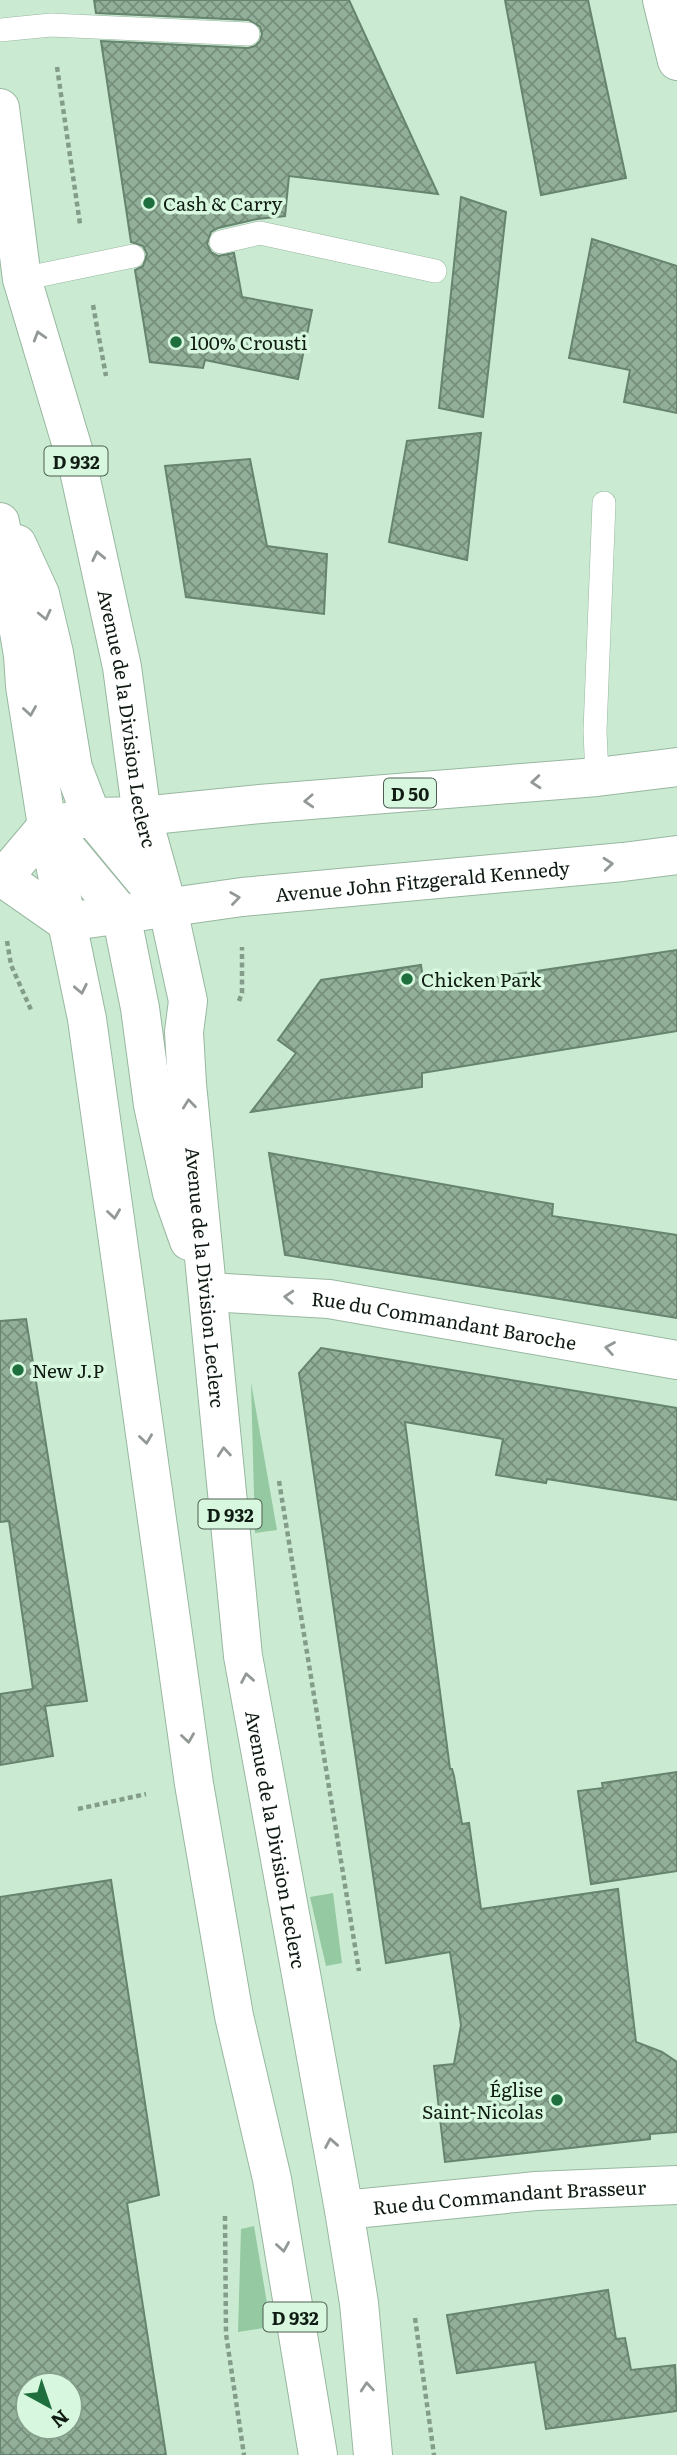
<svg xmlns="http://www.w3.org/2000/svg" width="677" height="2455" font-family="Literata,serif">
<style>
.green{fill:#94c9a2}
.building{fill:url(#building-cross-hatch);stroke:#66846e;stroke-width:2;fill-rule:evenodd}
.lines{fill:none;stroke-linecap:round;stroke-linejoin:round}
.service-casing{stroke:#98b7a0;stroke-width:24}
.minor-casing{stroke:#98b7a0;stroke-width:40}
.primary-casing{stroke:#98b7a0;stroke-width:40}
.path{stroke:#839d8a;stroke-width:4.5;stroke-dasharray:5 3.5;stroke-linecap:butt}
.service{stroke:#fff;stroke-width:23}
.minor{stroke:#fff;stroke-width:38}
.primary{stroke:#fff;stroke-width:38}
.oneway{stroke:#939995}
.poi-dot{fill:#1e6e3e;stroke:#d7f8df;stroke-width:2.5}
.labels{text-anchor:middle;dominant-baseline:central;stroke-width:7;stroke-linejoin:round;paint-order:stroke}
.shield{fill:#d7f8df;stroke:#4c5e50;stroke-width:2}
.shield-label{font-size:18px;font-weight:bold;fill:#101c13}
.poi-label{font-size:19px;fill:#101c13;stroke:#d7f8df;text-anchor:start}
.street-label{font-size:19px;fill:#101c13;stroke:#d7f8df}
</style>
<defs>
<pattern id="building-cross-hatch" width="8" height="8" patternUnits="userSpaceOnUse" patternTransform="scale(1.75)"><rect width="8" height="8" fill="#92b099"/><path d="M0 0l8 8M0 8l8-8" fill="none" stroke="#768e7c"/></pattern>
</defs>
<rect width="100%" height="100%" fill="#caebd2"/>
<path class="green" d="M 251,1382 L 277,1530 L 255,1533 Z
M 333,1893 L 342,1963 L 326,1966 L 310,1897 Z
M 254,2226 L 271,2327 L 238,2332 L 241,2229 Z"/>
<path class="building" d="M 94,0 L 349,0 L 438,194 L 289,176 L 285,216 L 257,219 L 218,228 L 211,232 L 207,244 L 211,252 L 218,256 L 234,253 L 242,297 L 312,310 L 298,379 L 205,360 L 203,368 L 150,362 L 135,270 L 143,266 L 147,254 L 143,246 L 131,242 L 101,41 L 248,48 L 255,46 L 260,41 L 262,34 L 260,27 L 249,20 L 96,13 Z
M 505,0 L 588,0 L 626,178 L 541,195 Z
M 461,197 L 506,212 L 483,417 L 439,408 Z
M 592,239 L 677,266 L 677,413 L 624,402 L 630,370 L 569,358 Z
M 481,433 L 467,560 L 389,542 L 407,441 Z
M 250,459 L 267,546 L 327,554 L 324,614 L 186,597 L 165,466 Z
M 677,950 L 677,1031 L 422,1073 L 422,1087 L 251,1112 L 296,1053 L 278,1040 L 321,980 L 421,965 L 424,988 Z
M 269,1153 L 553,1204 L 552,1216 L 677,1235 L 677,1318 L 285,1255 Z
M 26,1319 L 87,1701 L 45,1706 L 53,1756 L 0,1765 L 0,1694 L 33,1689 L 9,1521 L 0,1522 L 0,1321 Z
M 321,1348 L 677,1408 L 677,1500 L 547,1479 L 546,1483 L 496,1475 L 503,1439 L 405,1422 L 450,1769 L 452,1769 L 454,1776 L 462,1824 L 469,1823 L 481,1909 L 618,1889 L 636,2042 L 662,2052 L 677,2062 L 677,2132 L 650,2134 L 650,2139 L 445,2162 L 434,2066 L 454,2064 L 461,2025 L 450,1952 L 386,1963 L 299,1373 Z
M 677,1772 L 677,1871 L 591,1884 L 578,1791 L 603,1788 L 602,1783 Z
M 111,1880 L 159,2195 L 127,2203 L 166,2455 L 0,2455 L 0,1897 ZM 28,2385 L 70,2385 L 70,2427 L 28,2427 Z
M 608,2290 L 616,2339 L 625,2338 L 631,2370 L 675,2365 L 677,2411 L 546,2429 L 535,2362 L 457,2373 L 447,2315 Z"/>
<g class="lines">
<g class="service-casing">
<path id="service" d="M 0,30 L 51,25 L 248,34
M 221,242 L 260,233 L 435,271
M 22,279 L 133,256
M 597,777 L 595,731 L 604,503"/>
</g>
<g class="minor-casing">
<g id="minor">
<path d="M 662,0 L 677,61"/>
<path d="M 3,878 L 47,826"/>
<path d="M 0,879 L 3,878 L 66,922"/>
<path id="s1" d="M 208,1292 L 329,1299 L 677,1360"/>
<path id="s2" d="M 344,2210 L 536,2191 L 677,2185"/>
</g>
</g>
<g class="primary-casing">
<g id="primary">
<path id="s3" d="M 0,108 L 22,279 L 78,466 L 122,667 L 142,816 L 168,909 L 188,1001 L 184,1032 L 187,1084 L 243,1656 L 344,2210 L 359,2303 L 373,2455"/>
<path d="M 0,522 L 23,655 L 25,686 L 47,826 L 87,1019 L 194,1784 L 234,2016 L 272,2179 L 318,2455"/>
<path d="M 17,544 L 40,594 L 54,653 L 73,768 L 92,817 L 158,897"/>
<path d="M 47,826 L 92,817 L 142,816 L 260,804 L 597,777 L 677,767"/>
<path d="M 51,830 L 121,914 L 140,1008 L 153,1105 L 172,1193 L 189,1241"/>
<path id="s4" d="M 66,922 L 242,897 L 623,862 L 677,855"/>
</g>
</g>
<path class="path" d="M 57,67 L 80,224
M 93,305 L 106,376
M 7,941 L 11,965 L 32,1012
M 239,1001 L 242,993 L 242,947
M 279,1481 L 359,1971
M 78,1809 L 146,1794
M 225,2216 L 226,2334 L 244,2455
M 415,2318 L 434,2455"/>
<use href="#service" class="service"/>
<use href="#minor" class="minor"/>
<use href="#primary" class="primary"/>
</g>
<defs><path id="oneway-chevron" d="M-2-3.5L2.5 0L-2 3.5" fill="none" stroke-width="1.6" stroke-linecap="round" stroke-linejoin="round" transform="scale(1.75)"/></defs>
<g class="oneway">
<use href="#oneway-chevron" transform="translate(39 336) rotate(-107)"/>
<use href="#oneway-chevron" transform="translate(98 556) rotate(-102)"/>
<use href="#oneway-chevron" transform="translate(45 615) rotate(77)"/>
<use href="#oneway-chevron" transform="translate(30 711) rotate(81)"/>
<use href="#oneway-chevron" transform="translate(536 782) rotate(175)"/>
<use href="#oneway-chevron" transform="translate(309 801) rotate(177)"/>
<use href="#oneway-chevron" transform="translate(608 864) rotate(-5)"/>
<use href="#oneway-chevron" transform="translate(235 898) rotate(-8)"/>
<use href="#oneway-chevron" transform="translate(81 989) rotate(78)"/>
<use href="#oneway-chevron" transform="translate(189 1104) rotate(-96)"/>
<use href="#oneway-chevron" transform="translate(114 1214) rotate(82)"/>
<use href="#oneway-chevron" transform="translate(289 1297) rotate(-177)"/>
<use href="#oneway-chevron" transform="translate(610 1348) rotate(-170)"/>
<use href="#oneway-chevron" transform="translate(146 1439) rotate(82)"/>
<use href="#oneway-chevron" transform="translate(224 1452) rotate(-95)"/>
<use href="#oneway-chevron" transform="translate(247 1678) rotate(-100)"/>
<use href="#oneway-chevron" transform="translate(188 1738) rotate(82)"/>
<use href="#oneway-chevron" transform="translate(331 2143) rotate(-100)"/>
<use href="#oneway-chevron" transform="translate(283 2247) rotate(81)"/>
<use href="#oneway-chevron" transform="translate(367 2387) rotate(-95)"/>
</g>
<g class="poi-dot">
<circle cx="149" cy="203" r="7"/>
<circle cx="176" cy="342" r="7"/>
<circle cx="407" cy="979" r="7"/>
<circle cx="18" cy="1370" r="7"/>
<circle cx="557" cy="2100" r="7"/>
</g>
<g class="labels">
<g class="shield">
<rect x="44.5" y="446.5" width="63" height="29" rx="5"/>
<rect x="384" y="778.5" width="52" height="29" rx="5"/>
<rect x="198.5" y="1499.5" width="63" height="29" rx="5"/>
<rect x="263.5" y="2302.5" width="63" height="29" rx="5"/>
</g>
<g class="shield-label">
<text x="76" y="461">D 932</text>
<text x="410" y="793">D 50</text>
<text x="230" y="1514">D 932</text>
<text x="295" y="2317">D 932</text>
</g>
<g class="poi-label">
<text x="163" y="203">Cash &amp; Carry</text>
<text x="190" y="342">100% Crousti</text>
<text x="421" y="979">Chicken Park</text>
<text x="32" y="1370">New J.P</text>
<text x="543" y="2089" text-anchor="end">Église<tspan x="543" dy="22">Saint-Nicolas</tspan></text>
</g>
<g class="street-label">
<text stroke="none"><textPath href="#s3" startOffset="625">Avenue de la Division Leclerc</textPath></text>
<text stroke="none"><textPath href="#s4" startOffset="359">Avenue John Fitzgerald Kennedy</textPath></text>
<text stroke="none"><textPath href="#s3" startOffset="1192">Avenue de la Division Leclerc</textPath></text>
<text stroke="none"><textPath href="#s1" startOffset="238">Rue du Commandant Baroche</textPath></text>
<text stroke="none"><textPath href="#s3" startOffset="1759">Avenue de la Division Leclerc</textPath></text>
<text stroke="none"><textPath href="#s2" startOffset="166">Rue du Commandant Brasseur</textPath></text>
</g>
</g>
<g transform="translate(49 2406) rotate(140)"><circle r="33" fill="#d7f8df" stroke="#87a08d" stroke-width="2"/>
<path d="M0-5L12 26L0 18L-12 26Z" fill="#1e6e3e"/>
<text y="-10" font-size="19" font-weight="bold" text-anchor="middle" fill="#101c13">N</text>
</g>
</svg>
